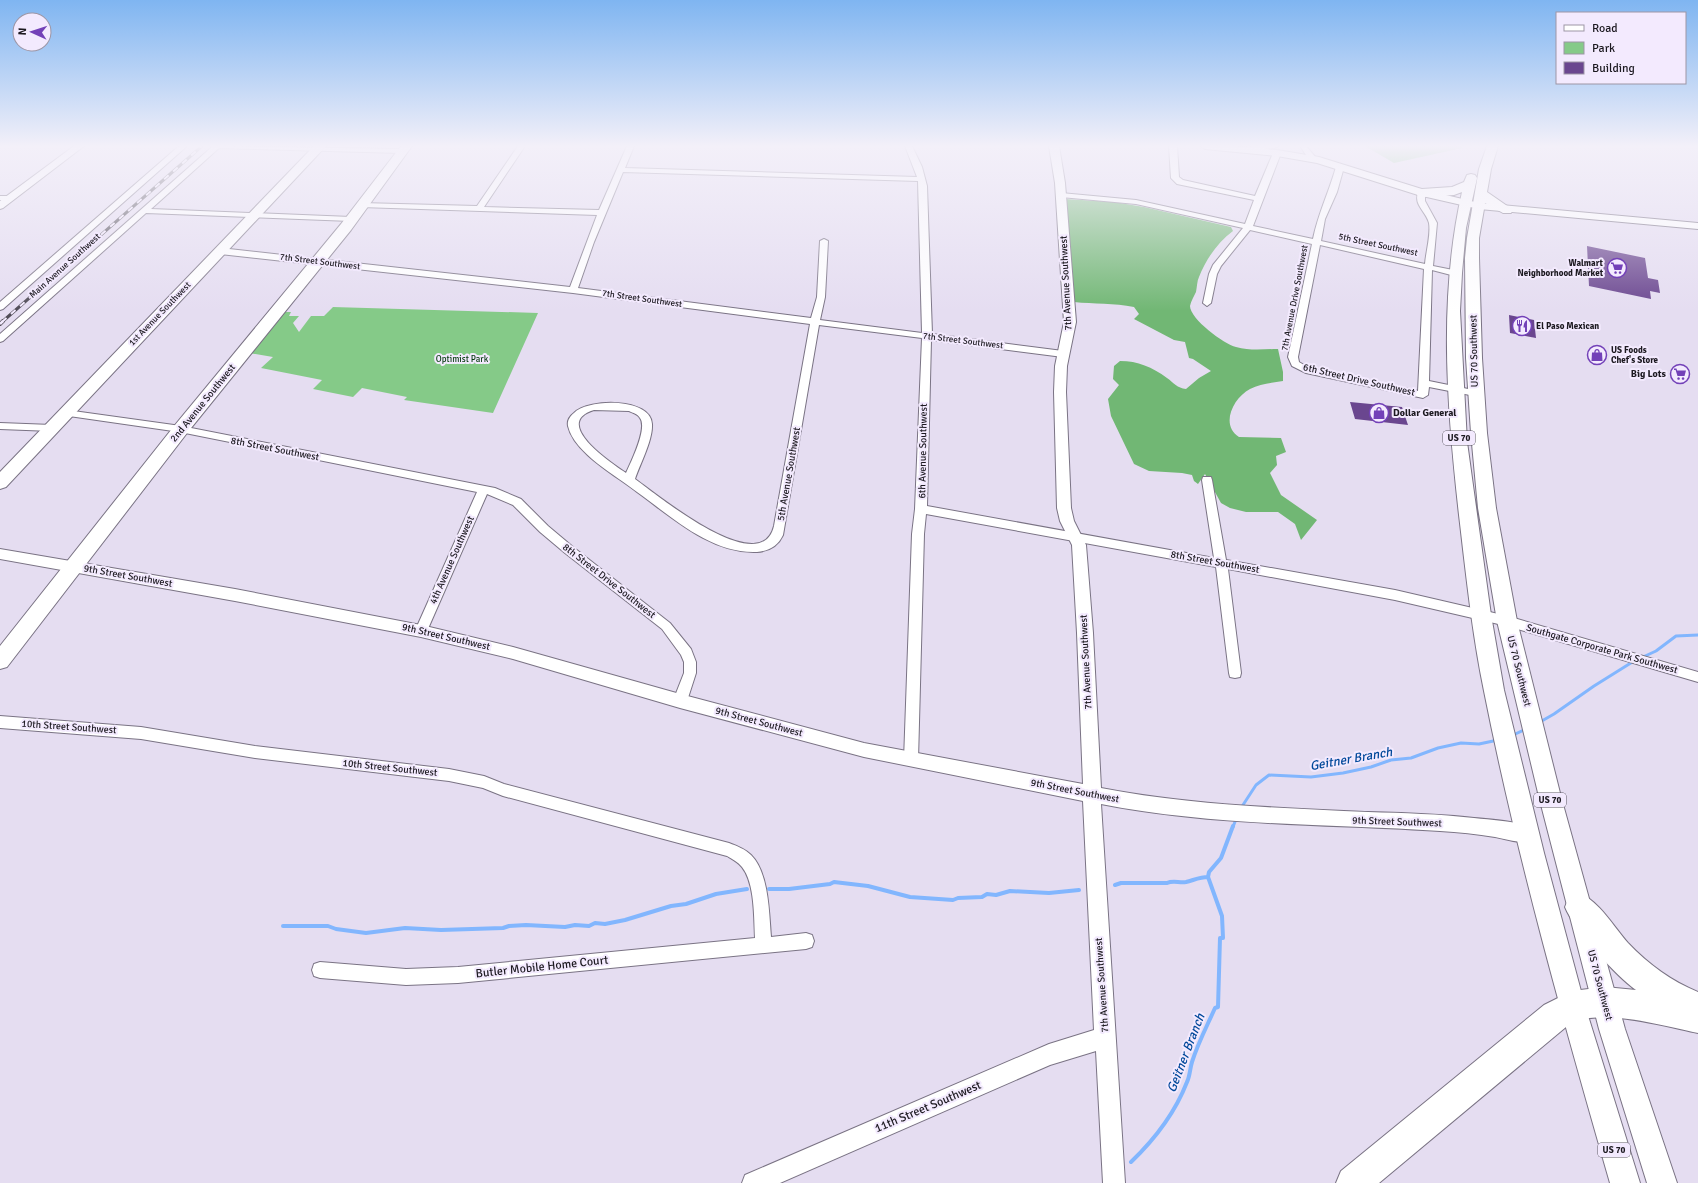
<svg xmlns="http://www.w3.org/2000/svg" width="1698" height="1183" font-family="Signika,sans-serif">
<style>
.green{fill:#85ca88}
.forest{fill:#71b774}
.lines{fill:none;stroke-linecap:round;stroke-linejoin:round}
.stream-far1{stroke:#82b6fe;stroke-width:3}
.stream{stroke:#82b6fe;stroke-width:4}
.building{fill:#6a468f}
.minor-casing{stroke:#7a7384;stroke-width:2}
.tertiary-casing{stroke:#7a7384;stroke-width:2}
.secondary-casing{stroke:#7a7384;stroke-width:2}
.primary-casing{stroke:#7a7384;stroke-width:2}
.motorway-casing{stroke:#7a7384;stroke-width:2}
.minor{fill:#fff;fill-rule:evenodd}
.tertiary{fill:#fff;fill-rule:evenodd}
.secondary{fill:#fff;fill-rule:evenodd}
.primary{fill:#fff;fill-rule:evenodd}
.motorway{fill:#fff;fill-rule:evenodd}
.rail-far1-casing{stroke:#514d57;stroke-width:3}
.rail-casing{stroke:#514d57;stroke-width:4}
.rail-far1{stroke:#f3eafe;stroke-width:2;stroke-dasharray:6;stroke-linecap:butt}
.rail{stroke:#f3eafe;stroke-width:2.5;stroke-dasharray:8;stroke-linecap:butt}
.labels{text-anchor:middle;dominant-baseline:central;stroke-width:4;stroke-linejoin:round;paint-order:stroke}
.far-street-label{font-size:9px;fill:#1c1920;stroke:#f3eafe}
.far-poi-label{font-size:9px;font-weight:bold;fill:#1c1920;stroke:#f3eafe;text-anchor:start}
.far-park-label{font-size:9px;fill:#053a0e;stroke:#f3eafe}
.shield{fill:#f3eafe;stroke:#5c5863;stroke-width:1}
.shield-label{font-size:9px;font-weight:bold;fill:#1c1920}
.street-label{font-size:10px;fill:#1c1920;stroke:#f3eafe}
.poi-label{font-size:10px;font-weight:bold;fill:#1c1920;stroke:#f3eafe;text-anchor:end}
.near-street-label{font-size:12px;fill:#1c1920;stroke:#f3eafe}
.near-water-label{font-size:13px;font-style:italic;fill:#00489a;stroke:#f3eafe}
</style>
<rect width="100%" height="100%" fill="#e5ddf1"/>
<path class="green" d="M 1365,146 L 1462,146 L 1462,148 L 1394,163 Z
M 333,307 L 538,313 L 493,413 L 404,400 L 407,397 L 362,388 L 353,397 L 313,389 L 322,380 L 261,368 L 273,357 L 249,353 L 283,312 L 291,312 L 289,316 L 299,316 L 293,323 L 299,332 L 311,316 L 324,316 Z"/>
<path class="forest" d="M 1065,199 L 1114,202 L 1144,207 L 1231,227 L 1233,231 C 1218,242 1206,259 1199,277 C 1197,281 1197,287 1196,292 C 1194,296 1191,301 1190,306 C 1190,319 1224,344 1236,347 C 1250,351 1264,349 1278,349 L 1283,372 L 1283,381 C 1271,383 1260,384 1250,389 C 1233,398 1220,425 1239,437 L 1281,438 L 1286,452 L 1276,456 L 1277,465 L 1270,473 L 1281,495 L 1317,520 L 1301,540 L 1295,524 L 1278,512 L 1246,512 L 1230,508 L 1221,503 L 1205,474 L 1198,484 L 1194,481 L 1192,475 L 1182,473 L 1149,471 L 1134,464 L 1111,416 L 1108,399 L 1119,385 L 1113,379 L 1114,366 L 1120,361 C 1138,361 1152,367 1167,378 C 1174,383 1177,388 1186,389 L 1199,378 L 1211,371 L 1193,359 L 1189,358 L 1185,342 L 1174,340 L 1134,319 L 1139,314 L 1134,307 C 1114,303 1094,304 1074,302 Z"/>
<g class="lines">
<path class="stream-far1" d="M 1643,657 L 1656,651 L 1676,636 L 1698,635
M 1540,722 L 1554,714 L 1594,686 L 1634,661
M 1513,735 L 1526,729
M 1241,808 L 1256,785 L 1269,775 L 1311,777 L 1343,773 L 1371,767 L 1391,760 L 1411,758 L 1438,748 L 1461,743 L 1479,744 L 1498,740
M 1233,827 L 1236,819"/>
<path class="stream" d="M 1115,885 L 1121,883 L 1167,883 C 1173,880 1179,883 1186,882 C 1194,880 1200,877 1208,877
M 769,889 L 789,889 L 830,884 L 834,882 L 868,886 L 910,897 L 953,900 L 958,898 L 982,897 L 987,894 L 996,895 L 1010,891 L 1049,893 L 1079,890
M 283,926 L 328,926 L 336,929 L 366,933 L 405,928 L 441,930 L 503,928 L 509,926 L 526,925 L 565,927 L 575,925 L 589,926 L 595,923 L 605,924 L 625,920 L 671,906 L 686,904 L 716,894 L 747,889
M 1131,1162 C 1154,1140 1175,1113 1187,1082 C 1190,1076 1190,1068 1192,1062 C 1198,1043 1207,1026 1215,1008 L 1218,1007 L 1220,938 L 1223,938 L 1222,916 L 1208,877 L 1209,872 L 1221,858 L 1233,826"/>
</g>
<path class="building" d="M 1587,246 L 1645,258 L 1648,278 L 1658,280 L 1660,293 L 1650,291 L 1651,299 L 1589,286 Z
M 1509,315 L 1534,320 L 1536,338 L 1510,333 Z
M 1350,402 L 1402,407 L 1408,425 L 1355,419 Z"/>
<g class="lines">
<g class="minor-casing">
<path id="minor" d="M 179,146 L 187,146 L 3,309 L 0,310 L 0,302 Z
M 213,146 L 402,149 L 406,151 L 402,153 L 219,148 L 151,209 L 351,217 L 355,219 L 351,221 L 146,213 L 3,341 L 0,342 L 0,334 Z
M 518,146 L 525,146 L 484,207 L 599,210 L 627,146 L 634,146 L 625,168 L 917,177 L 905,146 L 912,146 L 922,167 L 927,186 L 932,334 L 1063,351 L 1068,354 L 1063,357 L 931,340 L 927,506 L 1214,558 L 1202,480 L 1203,477 L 1211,477 L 1212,480 L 1226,560 L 1395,590 L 1507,616 L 1698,672 L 1698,682 L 1507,626 L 1395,600 L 1228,569 L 1241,673 L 1240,677 L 1235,678 L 1230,677 L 1229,673 L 1216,567 L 926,514 L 924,534 L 918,760 L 916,764 L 911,766 L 906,764 L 904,760 L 912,534 L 915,509 L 922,338 L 819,325 L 783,535 C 778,546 769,551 757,552 C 711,554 672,517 637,492 C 617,476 574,453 568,426 C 567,421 570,416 574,413 C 589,398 651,398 652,424 C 653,440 640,464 635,479 C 656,494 761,581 774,526 L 810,324 L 573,293 L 220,254 L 216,251 L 220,248 L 570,287 L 597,215 L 361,207 L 357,205 L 361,203 L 477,206 ZM 623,172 L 918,181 L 922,333 L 820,320 L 825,297 L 828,241 L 824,239 L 820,241 L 817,297 L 811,318 L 578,288 L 594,242 ZM 594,410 L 629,411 C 633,413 638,414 640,418 C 648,428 631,462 626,473 C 611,463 551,423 594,410 Z
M 1169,146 L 1177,146 L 1179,177 L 1183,180 L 1255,196 L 1273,153 L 1277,151 L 1280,151 L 1281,153 L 1253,226 L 1313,239 C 1318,214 1329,192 1336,167 L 1340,165 L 1343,165 L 1344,167 L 1337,192 L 1325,219 L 1321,241 L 1425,264 C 1426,251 1431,235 1429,223 C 1426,211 1412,204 1419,191 L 1425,191 L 1425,201 L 1437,223 L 1433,266 L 1458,271 L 1459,273 L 1455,276 L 1432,270 L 1429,381 L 1478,391 L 1480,393 L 1478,395 L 1475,396 L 1429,387 L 1428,395 L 1423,398 L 1306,373 L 1292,366 L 1288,357 L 1312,244 L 1250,230 L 1221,266 L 1217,274 L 1211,303 L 1207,306 L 1203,303 L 1209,274 L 1213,265 L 1243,228 L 1136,204 L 1061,197 L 1057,195 L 1061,193 L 1136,200 L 1245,224 L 1254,200 L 1177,184 L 1171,178 ZM 1320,245 L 1424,269 L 1418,391 L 1309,368 L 1299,362 L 1298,357 Z
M 1256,146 L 1278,146 L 1274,148 L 1241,151 L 1237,149 L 1241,147 Z
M 1300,146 L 1306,146 L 1317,159 L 1316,161 L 1310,161 Z
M 0,196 L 10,196 L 14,198 L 10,200 L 0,200 Z
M 66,410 L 181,426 L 495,488 L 521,499 L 548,526 L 573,547 L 670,623 L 691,649 L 696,662 L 696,673 L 687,701 L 685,705 L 680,707 L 675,705 L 673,701 L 684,673 L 684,662 L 681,655 L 662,629 L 565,553 L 540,532 L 513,505 L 487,494 L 427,631 L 425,634 L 421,636 L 417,634 L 415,631 L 477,492 L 180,432 L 62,415 L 61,413 L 62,411 Z
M 0,423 L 52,425 L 57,428 L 52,431 L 0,429 Z
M 0,716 L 141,727 L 255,746 L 449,769 L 484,776 L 504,784 L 729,843 C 737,846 745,849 751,855 C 769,873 769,913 771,937 L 806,933 L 812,935 L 814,941 L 812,947 L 806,949 L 458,983 L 406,985 L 320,978 L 314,976 L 312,970 L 314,964 L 320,962 L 406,969 L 458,967 L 755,938 C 754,918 755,883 742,867 C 738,862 732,859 727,856 L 503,796 L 483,788 L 449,781 L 255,758 L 141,739 L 0,728 Z"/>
</g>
<g class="tertiary-casing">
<path id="tertiary" d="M 74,146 L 84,146 L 3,208 L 0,209 L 0,201 Z
M 1049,146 L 1059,146 L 1065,183 L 1076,322 L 1067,366 L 1066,392 L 1071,508 L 1074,521 L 1086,545 L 1093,633 L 1101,788 C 1189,805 1279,808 1368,812 C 1404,813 1439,814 1474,818 C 1494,820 1515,821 1533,828 L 1536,834 L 1533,840 C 1522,845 1507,839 1495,837 C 1477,834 1458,832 1440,831 C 1327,824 1213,826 1101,804 L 1125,1183 L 1103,1183 L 1096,1051 L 1050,1065 L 780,1183 L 742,1183 L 745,1175 L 1049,1044 L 1094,1030 L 1083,801 L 864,757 L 680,708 L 513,659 L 421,637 L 235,601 L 0,559 L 0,549 L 235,589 L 421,625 L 513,647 L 680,694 L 864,743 L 1083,784 L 1077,633 L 1072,545 L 1060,521 L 1057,508 L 1054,392 L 1055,366 L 1064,322 L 1055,183 Z"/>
</g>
<g class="secondary-casing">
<path id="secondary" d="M 1200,146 L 1232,146 L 1277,150 L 1319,157 L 1425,190 L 1479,203 L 1698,223 L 1698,229 L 1479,209 L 1418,195 L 1317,163 L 1277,156 L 1205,149 Z"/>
</g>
<g class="primary-casing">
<path id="primary" d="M 314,146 L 326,146 L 6,487 L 0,489 L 0,472 Z
M 401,146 L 412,146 L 351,230 L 187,433 L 7,667 L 0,669 L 0,646 L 175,425 L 341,224 Z
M 1487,146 L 1498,146 L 1491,169 L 1487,192 L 1513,210 L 1511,213 L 1503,213 L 1485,203 L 1479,238 L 1479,258 L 1482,358 L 1487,433 L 1496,508 L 1517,621 L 1561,797 L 1625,1029 L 1677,1183 L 1647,1183 L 1599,1029 L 1539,797 L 1497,621 L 1478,508 L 1471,433 L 1466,358 L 1465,258 L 1467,238 L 1479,169 Z
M 1471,174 L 1475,175 L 1477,178 L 1466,228 L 1462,273 L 1460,311 L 1467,442 L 1491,615 L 1504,690 L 1544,853 L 1585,1006 L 1640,1183 L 1610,1183 C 1563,1020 1517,857 1484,691 C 1472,633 1466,574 1459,515 C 1447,408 1438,298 1462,192 L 1454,195 L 1422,197 L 1418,196 L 1416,193 L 1418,190 L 1422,189 L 1452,187 L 1464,182 L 1467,175 Z"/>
</g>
<g class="motorway-casing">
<path id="motorway" d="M 1579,893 C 1600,902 1613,926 1628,943 C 1648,964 1671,981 1698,992 L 1698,1033 C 1664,1026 1610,1010 1576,1021 C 1573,1022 1569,1025 1566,1027 L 1379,1183 L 1336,1183 L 1341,1171 L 1544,1005 L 1572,991 L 1605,987 L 1636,990 C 1616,976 1574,929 1565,907 L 1569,897 Z"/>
</g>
<use href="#minor" class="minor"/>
<use href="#tertiary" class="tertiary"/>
<use href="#secondary" class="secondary"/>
<use href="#primary" class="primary"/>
<use href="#motorway" class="motorway"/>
<g class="rail-far1-casing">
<path id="rail-far1" d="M 2,322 L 202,146"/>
</g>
<g class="rail-casing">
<path id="rail" d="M 0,324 L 3,321"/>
</g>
<use href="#rail-far1" class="rail-far1"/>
<use href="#rail" class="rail"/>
</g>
<linearGradient id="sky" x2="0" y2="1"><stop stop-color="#7fb5f1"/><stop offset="0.47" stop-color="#f3f0f9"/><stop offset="1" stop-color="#f3f0f9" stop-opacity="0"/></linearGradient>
<rect width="1698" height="311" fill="url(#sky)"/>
<defs>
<g id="supermarket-ring" transform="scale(1)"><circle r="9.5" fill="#f3eafe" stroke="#7341b8" stroke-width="1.5"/><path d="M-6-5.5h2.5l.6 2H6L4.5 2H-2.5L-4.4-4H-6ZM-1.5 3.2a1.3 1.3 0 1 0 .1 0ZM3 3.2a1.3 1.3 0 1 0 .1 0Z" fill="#7341b8"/></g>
<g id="restaurant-ring" transform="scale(1)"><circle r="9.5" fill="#f3eafe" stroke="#7341b8" stroke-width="1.5"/><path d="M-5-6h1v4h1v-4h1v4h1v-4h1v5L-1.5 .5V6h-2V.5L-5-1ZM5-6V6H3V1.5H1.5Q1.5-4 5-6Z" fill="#7341b8"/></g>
<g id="shop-ring" transform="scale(1)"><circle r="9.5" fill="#f3eafe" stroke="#7341b8" stroke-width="1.5"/><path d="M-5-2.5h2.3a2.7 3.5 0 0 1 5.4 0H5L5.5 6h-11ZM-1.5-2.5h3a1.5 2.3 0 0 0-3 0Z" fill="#7341b8"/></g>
</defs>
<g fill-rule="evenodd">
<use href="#supermarket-ring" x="1617" y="268"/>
<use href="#restaurant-ring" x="1522" y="326"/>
<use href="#shop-ring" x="1597" y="355"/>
<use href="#supermarket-ring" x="1680" y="374"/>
<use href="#shop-ring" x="1379" y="413"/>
</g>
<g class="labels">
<g class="far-street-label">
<text transform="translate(1378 245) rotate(12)">5th Street Southwest</text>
<text transform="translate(320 262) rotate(7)">7th Street Southwest</text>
<text transform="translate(65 266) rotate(-42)">Main Avenue Southwest</text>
<text transform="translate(1295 298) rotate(-79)">7th Avenue Drive Southwest</text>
<text transform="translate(642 299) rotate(8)">7th Street Southwest</text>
<text transform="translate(160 314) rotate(-46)">1st Avenue Southwest</text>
<text transform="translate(963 341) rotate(7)">7th Street Southwest</text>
</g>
<g class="far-poi-label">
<text x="1603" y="263" text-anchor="end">Walmart<tspan x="1603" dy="10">Neighborhood Market</tspan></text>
<text x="1536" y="326">El Paso Mexican</text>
<text x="1611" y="350">US Foods<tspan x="1611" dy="10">Chef's Store</tspan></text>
</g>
<g class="far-park-label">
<text x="462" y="359">Optimist Park</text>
</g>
<g class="shield">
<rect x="1443" y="431" width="32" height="14" rx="3"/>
<rect x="1534" y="793" width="32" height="14" rx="3"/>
<rect x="1598" y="1143" width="32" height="14" rx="3"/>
</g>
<g class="shield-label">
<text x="1459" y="438">US 70</text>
<text x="1550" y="800">US 70</text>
<text x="1614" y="1150">US 70</text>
</g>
<g class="street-label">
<text transform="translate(1066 283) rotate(-93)">7th Avenue Southwest</text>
<text transform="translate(1474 351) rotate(-91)">US 70 Southwest</text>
<text transform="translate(1359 380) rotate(13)">6th Street Drive Southwest</text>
<text transform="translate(203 403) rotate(-51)">2nd Avenue Southwest</text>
<text transform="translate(275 449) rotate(11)">8th Street Southwest</text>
<text transform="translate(923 451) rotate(-89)">6th Avenue Southwest</text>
<text transform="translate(789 474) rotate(-80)">5th Avenue Southwest</text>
<text transform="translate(452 560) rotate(-66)">4th Avenue Southwest</text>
<text transform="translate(1215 562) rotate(10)">8th Street Southwest</text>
<text transform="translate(128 576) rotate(10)">9th Street Southwest</text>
<text transform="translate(609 581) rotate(38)">8th Street Drive Southwest</text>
<text transform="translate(446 637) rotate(13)">9th Street Southwest</text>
<text transform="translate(1602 649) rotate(16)">Southgate Corporate Park Southwest</text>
<text transform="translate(1086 662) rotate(-93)">7th Avenue Southwest</text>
<text transform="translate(1519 671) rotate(76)">US 70 Southwest</text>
<text transform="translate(759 722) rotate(15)">9th Street Southwest</text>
<text transform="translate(69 727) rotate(4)">10th Street Southwest</text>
<text transform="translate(390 768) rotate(6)">10th Street Southwest</text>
<text transform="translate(1075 791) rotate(11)">9th Street Southwest</text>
<text transform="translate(1397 822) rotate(2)">9th Street Southwest</text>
<text transform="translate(1102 985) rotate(-94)">7th Avenue Southwest</text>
<text transform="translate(1600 985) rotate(75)">US 70 Southwest</text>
</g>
<g class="poi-label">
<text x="1666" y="374">Big Lots</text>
<text x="1393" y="413" text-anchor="start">Dollar General</text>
</g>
<g class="near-street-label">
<text transform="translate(542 967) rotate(-6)">Butler Mobile Home Court</text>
<text transform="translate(928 1107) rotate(-23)">11th Street Southwest</text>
</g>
<g class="near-water-label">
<text transform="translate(1351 759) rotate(-10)">Geitner Branch</text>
<text transform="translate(1186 1053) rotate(-69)">Geitner Branch</text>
</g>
</g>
<rect x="1556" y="12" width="130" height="72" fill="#f3eafe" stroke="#9d96a5"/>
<rect x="1564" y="25" width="20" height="6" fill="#ffffff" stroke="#9d96a5"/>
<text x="1592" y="32" font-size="12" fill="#1c1920">Road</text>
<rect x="1564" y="42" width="20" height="12" fill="#85ca88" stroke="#9d96a5"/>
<text x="1592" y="52" font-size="12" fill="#1c1920">Park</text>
<rect x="1564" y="62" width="20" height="12" fill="#6a468f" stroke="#9d96a5"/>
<text x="1592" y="72" font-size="12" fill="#1c1920">Building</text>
<g transform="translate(32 32) rotate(273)"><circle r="19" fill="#f3eafe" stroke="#9d96a5"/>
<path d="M0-3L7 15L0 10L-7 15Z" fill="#7341b8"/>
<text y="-6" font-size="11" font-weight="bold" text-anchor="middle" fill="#1c1920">N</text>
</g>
</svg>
